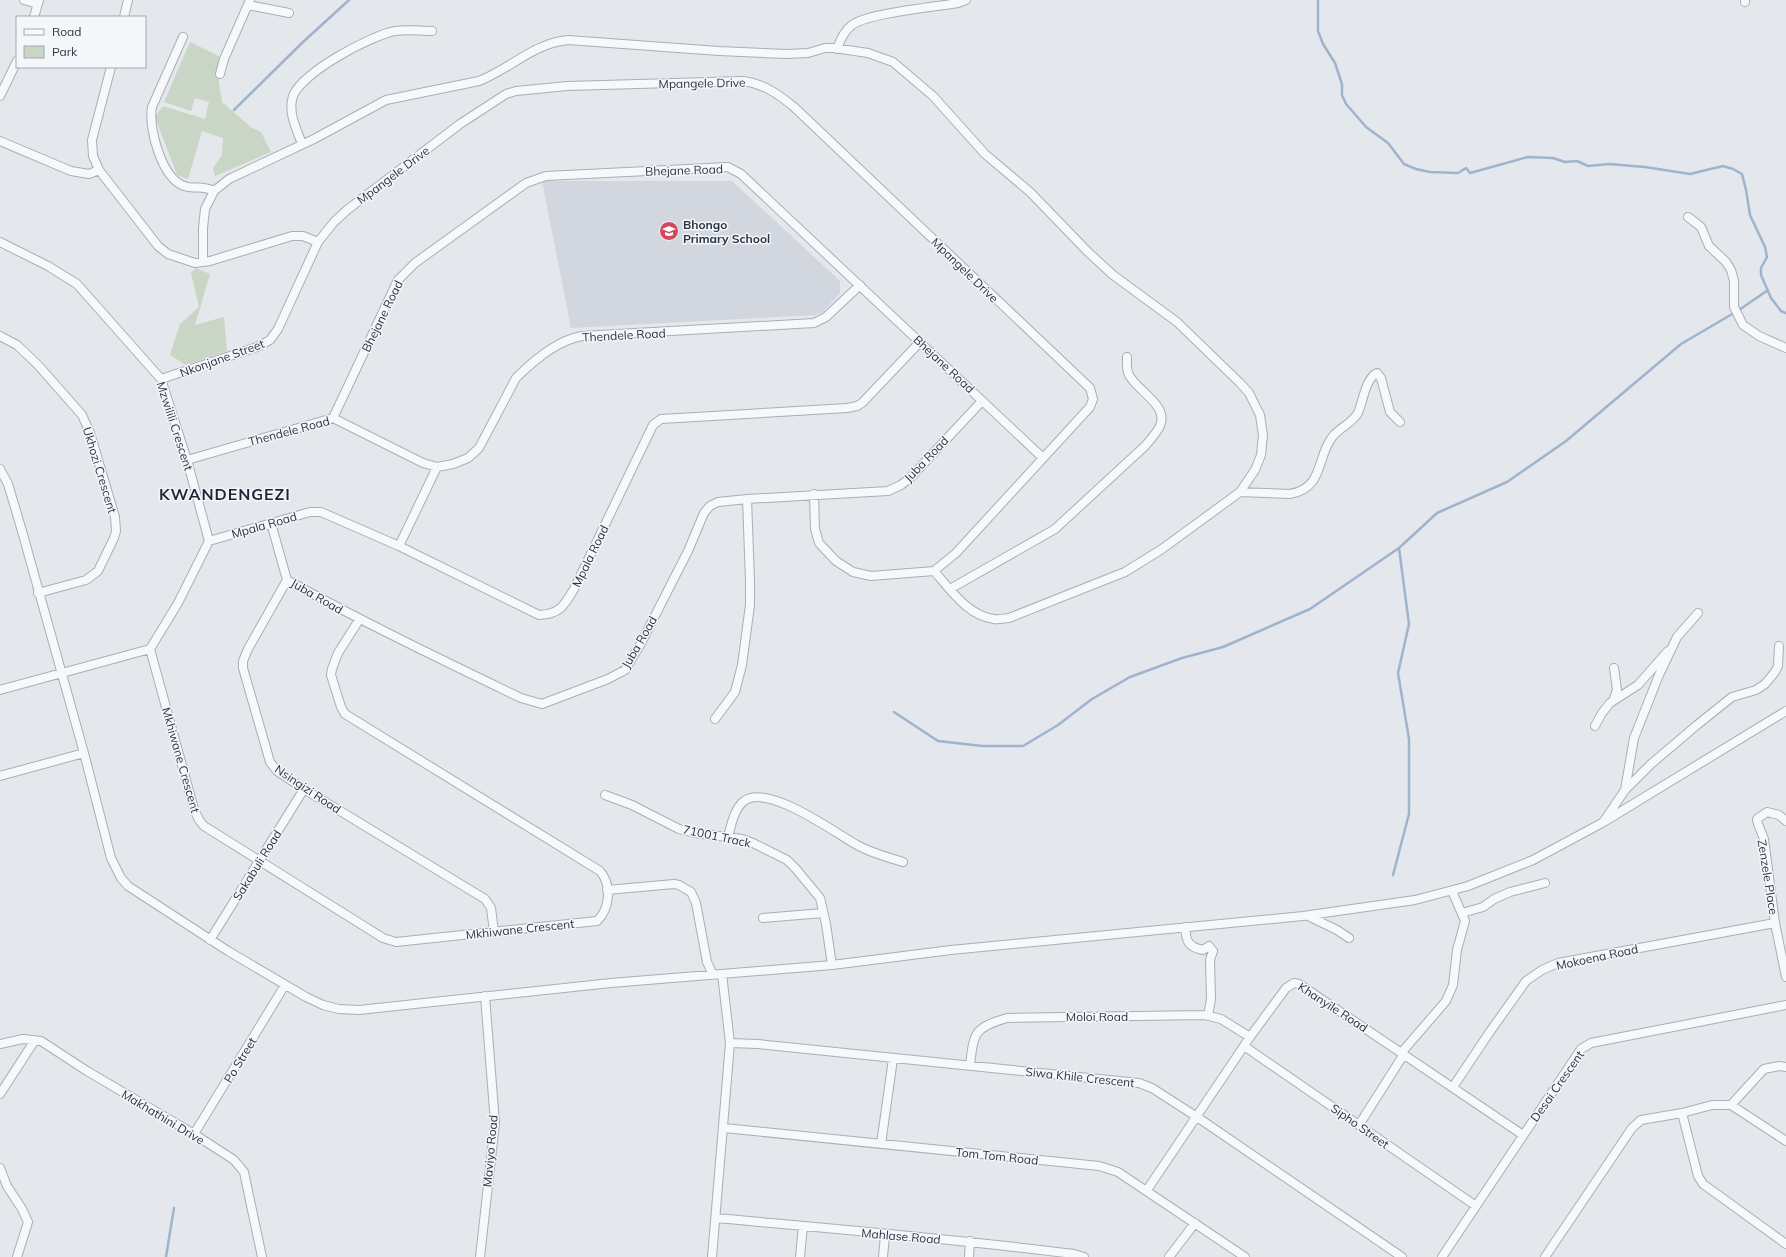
<svg xmlns="http://www.w3.org/2000/svg" width="1786" height="1257" font-family="Mulish,sans-serif">
<style>
.built{fill:#d2d6de}
.green{fill:#c9d6c5}
.lines{fill:none;stroke-linecap:round;stroke-linejoin:round}
.stream{stroke:#9fb4cc;stroke-width:2.5}
.minor-casing{stroke:#a9aeb7;stroke-width:10}
.minor{stroke:#f7f8fa;stroke-width:8}
.labels{text-anchor:middle;dominant-baseline:central;stroke-width:3;stroke-linejoin:round;paint-order:stroke}
.street-label{font-size:12px;fill:#2b3445;stroke:#f4f6f9}
.poi-label{font-size:12px;font-weight:bold;fill:#2b3445;stroke:#f4f6f9;text-anchor:start}
.district-label{font-size:16px;font-weight:bold;letter-spacing:1px;fill:#1d2536;stroke:#f4f6f9}
</style>
<rect width="100%" height="100%" fill="#e4e7ec"/>
<path class="built" d="M 542,181 L 732,181 L 840,281 L 840,293 L 823,312 L 815,315 L 571,328 Z"/>
<path class="green" d="M 190,42 L 219,56 L 219,83 L 222,102 L 252,128 L 261,132 L 271,152 L 215,176 L 213,168 L 222,155 L 223,138 L 202,131 L 188,179 L 177,175 L 155,117 L 163,106 L 205,119 L 209,102 L 195,98 L 191,111 L 164,102 Z
M 196,268 L 210,274 L 195,325 L 224,317 L 227,351 L 186,365 L 170,355 L 180,324 L 199,307 L 191,273 Z"/>
<g class="lines">
<path class="stream" d="M 1318,0 L 1318,31 L 1323,44 L 1335,63 L 1342,84 L 1342,95 L 1346,104 L 1354,113 L 1366,127 L 1388,143 L 1404,164 L 1416,169 L 1430,172 L 1458,173 L 1466,168 L 1470,173 L 1528,157 L 1553,158 L 1565,162 L 1577,161 L 1588,166 L 1609,164 L 1645,167 L 1690,174 L 1723,166 L 1733,169 L 1742,174 L 1746,190 L 1750,215 L 1765,247 L 1767,257 L 1761,268 L 1761,275 L 1771,298 L 1781,311 L 1786,313
M 234,110 L 303,42 L 349,0
M 1739,310 L 1768,290
M 894,712 L 938,741 L 982,746 L 1023,746 L 1058,725 L 1092,699 L 1130,677 L 1182,658 L 1223,647 L 1310,609 L 1399,548 L 1437,513 L 1507,482 L 1566,441 L 1681,344 L 1734,313
M 1393,875 L 1409,814 L 1409,739 L 1398,673 L 1409,624 L 1399,548
M 166,1257 L 174,1208"/>
<g class="minor-casing">
<path id="minor" d="M 24,0 L 38,4
M 1745,0 L 1745,2
M 248,5 L 289,13
M 34,17 L 39,0
M 124,17 L 128,0
M 183,37 L 152,107 C 148,129 162,178 184,186 C 195,190 200,184 214,191
M 837,49 C 840,40 844,31 852,25 C 869,13 934,7 958,3 L 966,0
M 111,67 L 92,140 L 93,156 L 99,170 L 158,246 L 168,254 L 195,263 L 210,261 L 292,236 L 303,236 L 318,242
M 220,74 L 224,59 L 250,0
M 0,96 L 17,61
M 0,141 L 71,171 L 89,174 L 99,170
M 302,144 C 297,130 289,115 292,100 C 295,75 372,35 395,31 C 407,29 420,31 432,31
M 1688,217 L 1701,227 L 1709,246 L 1726,262 L 1731,270 L 1734,281 L 1734,307 L 1743,325 L 1759,336 L 1786,348
M 0,242 L 48,266 L 77,284 L 161,379 L 187,460 L 209,541 L 178,603 L 150,649 L 0,690
M 203,262 L 203,228 L 205,209 L 214,191 L 229,179 L 314,139 L 386,100 L 479,81 C 510,69 534,43 568,40 L 719,51 L 786,54 L 808,53 L 825,48 L 834,48 L 868,53 L 893,62 L 933,96 L 985,154 L 1030,192 L 1088,252 L 1113,275 L 1177,322 L 1240,383 L 1249,393 L 1260,415 L 1263,435 L 1261,455 L 1255,470 L 1240,492 L 1162,549 L 1125,572 L 1009,618 C 1005,618 999,620 994,619 C 968,616 950,589 934,571
M 0,336 L 17,345 L 38,365 L 82,415 L 90,433 L 115,517 L 116,531 L 114,538 L 98,571 L 86,580 L 38,593
M 161,379 L 257,347 L 270,340 L 278,329 L 318,242 L 334,222 L 347,210 L 460,124 L 506,94 L 516,91 L 567,86 L 744,81 C 764,84 778,94 794,107 L 1090,388 L 1093,399 L 1090,407 L 956,553 L 934,571 L 871,576 L 853,572 L 836,561 L 819,543 L 815,529 L 814,494
M 333,418 L 398,280 L 415,263 L 526,183 L 546,176 L 728,167 L 741,174 L 1043,458
M 187,460 L 333,418 L 423,463 L 437,467 L 453,464 L 468,458 L 479,448 L 516,378 C 533,361 558,340 582,336 L 814,323 L 826,317 L 860,285
M 0,469 L 8,484 L 22,531 L 84,753 L 111,858 L 121,878 L 128,886 L 228,951 L 306,997 L 323,1005 L 339,1009 L 359,1010 L 611,983 L 832,965 L 951,950 L 1303,916 L 1415,900 L 1468,886 L 1533,860 L 1602,823 L 1786,711
M 1240,492 L 1290,494 C 1325,488 1316,456 1333,436 C 1341,427 1352,423 1358,413 C 1363,401 1365,382 1375,374 L 1377,373 L 1381,378 L 1390,412 L 1400,422
M 271,523 L 287,580 C 363,622 442,660 521,698 L 542,704 L 608,679 L 625,670 L 640,645 L 688,551 L 704,513 L 710,506 L 718,502 L 747,499 L 888,491 L 901,485 L 911,477 L 982,401
M 209,541 L 310,512 L 321,512 L 399,546 L 539,615 C 560,614 564,606 574,589 L 653,425 L 661,419 L 847,408 L 857,406 L 862,403 L 920,342
M 399,546 L 437,467
M 287,580 L 248,649 L 243,661 L 243,668 L 270,762 L 277,771 L 304,789 L 485,899 L 491,908 L 494,932
M 950,589 L 1055,529 L 1145,446 C 1150,440 1156,434 1160,426 C 1169,405 1137,391 1129,375 C 1126,369 1127,364 1127,357
M 150,649 L 194,809 L 199,820 L 204,826 L 383,938 L 396,942 L 597,921 C 610,909 612,885 600,871 L 345,714 L 341,707 L 331,675 L 332,669 L 338,653 L 359,620
M 1613,701 L 1617,690 L 1614,668
M 715,719 L 735,692 L 742,665 L 750,605 L 750,581 L 747,499
M 1595,726 L 1602,713 L 1610,703 L 1638,685 L 1668,651
M 0,776 L 84,753
M 1625,790 L 1634,738 L 1659,675 L 1677,637 L 1698,613
M 605,795 L 632,805 L 679,829 L 695,833 L 742,839 L 753,843 L 787,860 L 796,869 L 820,898 L 826,924 L 832,965
M 1604,821 L 1625,790 L 1651,764 L 1697,725 L 1732,697 L 1756,690 L 1765,684 L 1775,672 L 1778,666 L 1779,646
M 1786,821 L 1779,815 L 1767,812 L 1757,819 L 1758,824 L 1764,839 L 1775,923 L 1786,977
M 728,837 C 731,826 734,809 744,801 C 768,783 835,833 857,845 C 871,853 887,857 903,862
M 607,890 L 674,884 L 679,885 L 691,892 L 696,903 L 707,962 L 713,975
M 1462,913 L 1483,907 L 1494,899 L 1510,892 L 1545,883
M 1308,916 L 1337,930 L 1349,938
M 763,918 L 823,913
M 1185,927 C 1186,941 1188,947 1203,950 L 1209,946 L 1213,951 L 1210,960 L 1211,999 L 1208,1016
M 210,940 L 304,789
M 730,1043 L 758,1044 L 1139,1083 L 1152,1088 L 1197,1117 L 1402,1257
M 0,1044 L 23,1039 L 41,1041 L 87,1071 L 194,1134 L 234,1160 L 244,1172 L 245,1177 L 262,1257
M 1244,1046 L 1476,1206
M 1402,1052 L 1446,1001 L 1453,985 L 1457,950 L 1465,921 L 1452,891
M 970,1065 C 974,1032 974,1028 1007,1018 L 1205,1015 L 1221,1019 L 1250,1037
M 1453,1087 L 1489,1033 L 1526,981 L 1542,970 L 1558,963 L 1775,923
M 0,1094 L 35,1040
M 1731,1105 L 1764,1069 L 1779,1066 L 1786,1067
M 1682,1113 L 1698,1176 L 1703,1184 L 1786,1244
M 1359,1125 L 1404,1054
M 724,1128 L 1099,1166 L 1118,1172 L 1245,1257
M 194,1134 L 285,985
M 881,1144 L 893,1059
M 0,1168 L 7,1186 L 22,1209 L 28,1222 L 17,1257
M 1147,1190 L 1250,1037 L 1286,988 L 1294,983 L 1299,984 L 1523,1135
M 716,1218 C 836,1229 955,1239 1074,1254 L 1084,1257
M 480,1257 L 495,1123 L 485,996
M 712,1257 L 730,1043 L 722,974
M 800,1257 L 803,1226
M 883,1257 L 885,1235
M 969,1257 L 970,1241
M 1169,1257 L 1195,1223
M 1442,1257 L 1581,1049 L 1591,1043 L 1786,1005
M 1545,1257 L 1632,1128 L 1641,1120 L 1682,1113 L 1712,1105 L 1731,1105 L 1786,1141"/>
</g>
<use href="#minor" class="minor"/>
</g>
<defs>
<g id="school-disc" transform="scale(1)"><circle r="9.5" fill="#d1495b" stroke="#f4f6f9"/><path d="M0-5L7-2L0 1L-7-2ZM-4 1L0 2.5L4 1V4Q0 6-4 4Z" fill="#fff"/></g>
</defs>
<g fill-rule="evenodd">
<use href="#school-disc" x="669" y="231"/>
</g>
<g class="labels">
<g class="street-label">
<text transform="translate(702 83) rotate(-1)">Mpangele Drive</text>
<text transform="translate(684 170) rotate(-2)">Bhejane Road</text>
<text transform="translate(393 175) rotate(-37)">Mpangele Drive</text>
<text transform="translate(965 270) rotate(44)">Mpangele Drive</text>
<text transform="translate(382 316) rotate(-64)">Bhejane Road</text>
<text transform="translate(624 335) rotate(-3)">Thendele Road</text>
<text transform="translate(222 358) rotate(-20)">Nkonjane Street</text>
<text transform="translate(944 364) rotate(43)">Bhejane Road</text>
<text transform="translate(175 426) rotate(72)">Mzwilili Crescent</text>
<text transform="translate(289 431) rotate(-15)">Thendele Road</text>
<text transform="translate(926 459) rotate(-46)">Juba Road</text>
<text transform="translate(100 470) rotate(73)">Ukhozi Crescent</text>
<text transform="translate(264 525) rotate(-16)">Mpala Road</text>
<text transform="translate(590 556) rotate(-64)">Mpala Road</text>
<text transform="translate(317 596) rotate(30)">Juba Road</text>
<text transform="translate(639 642) rotate(-60)">Juba Road</text>
<text transform="translate(181 760) rotate(74)">Mkhiwane Crescent</text>
<text transform="translate(308 789) rotate(34)">Nsingizi Road</text>
<text transform="translate(717 836) rotate(12)">71001 Track</text>
<text transform="translate(257 865) rotate(-58)">Sakabuli Road</text>
<text transform="translate(1768 877) rotate(81)">Zenzele Place</text>
<text transform="translate(520 929) rotate(-6)">Mkhiwane Crescent</text>
<text transform="translate(1597 957) rotate(-12)">Mokoena Road</text>
<text transform="translate(1333 1007) rotate(33)">Khanyile Road</text>
<text x="1097" y="1016">Moloi Road</text>
<text transform="translate(240 1060) rotate(-59)">Po Street</text>
<text transform="translate(1080 1077) rotate(6)">Siwa Khile Crescent</text>
<text transform="translate(1557 1086) rotate(-55)">Desai Crescent</text>
<text transform="translate(163 1117) rotate(31)">Makhathini Drive</text>
<text transform="translate(1360 1126) rotate(35)">Sipho Street</text>
<text transform="translate(490 1151) rotate(-85)">Maviyo Road</text>
<text transform="translate(997 1156) rotate(6)">Tom Tom Road</text>
<text transform="translate(901 1236) rotate(5)">Mahlase Road</text>
</g>
<g class="poi-label">
<text x="683" y="224">Bhongo<tspan x="683" dy="14">Primary School</tspan></text>
</g>
<g class="district-label">
<text x="225" y="494">KWANDENGEZI</text>
</g>
</g>
<rect x="16" y="16" width="130" height="52" fill="#f4f6f9" stroke="#a4a8b1"/>
<rect x="24" y="29" width="20" height="6" fill="#f7f8fa" stroke="#a4a8b1"/>
<text x="52" y="36" font-size="12" fill="#2b3445">Road</text>
<rect x="24" y="46" width="20" height="12" fill="#c9d6c5" stroke="#a4a8b1"/>
<text x="52" y="56" font-size="12" fill="#2b3445">Park</text>
</svg>
